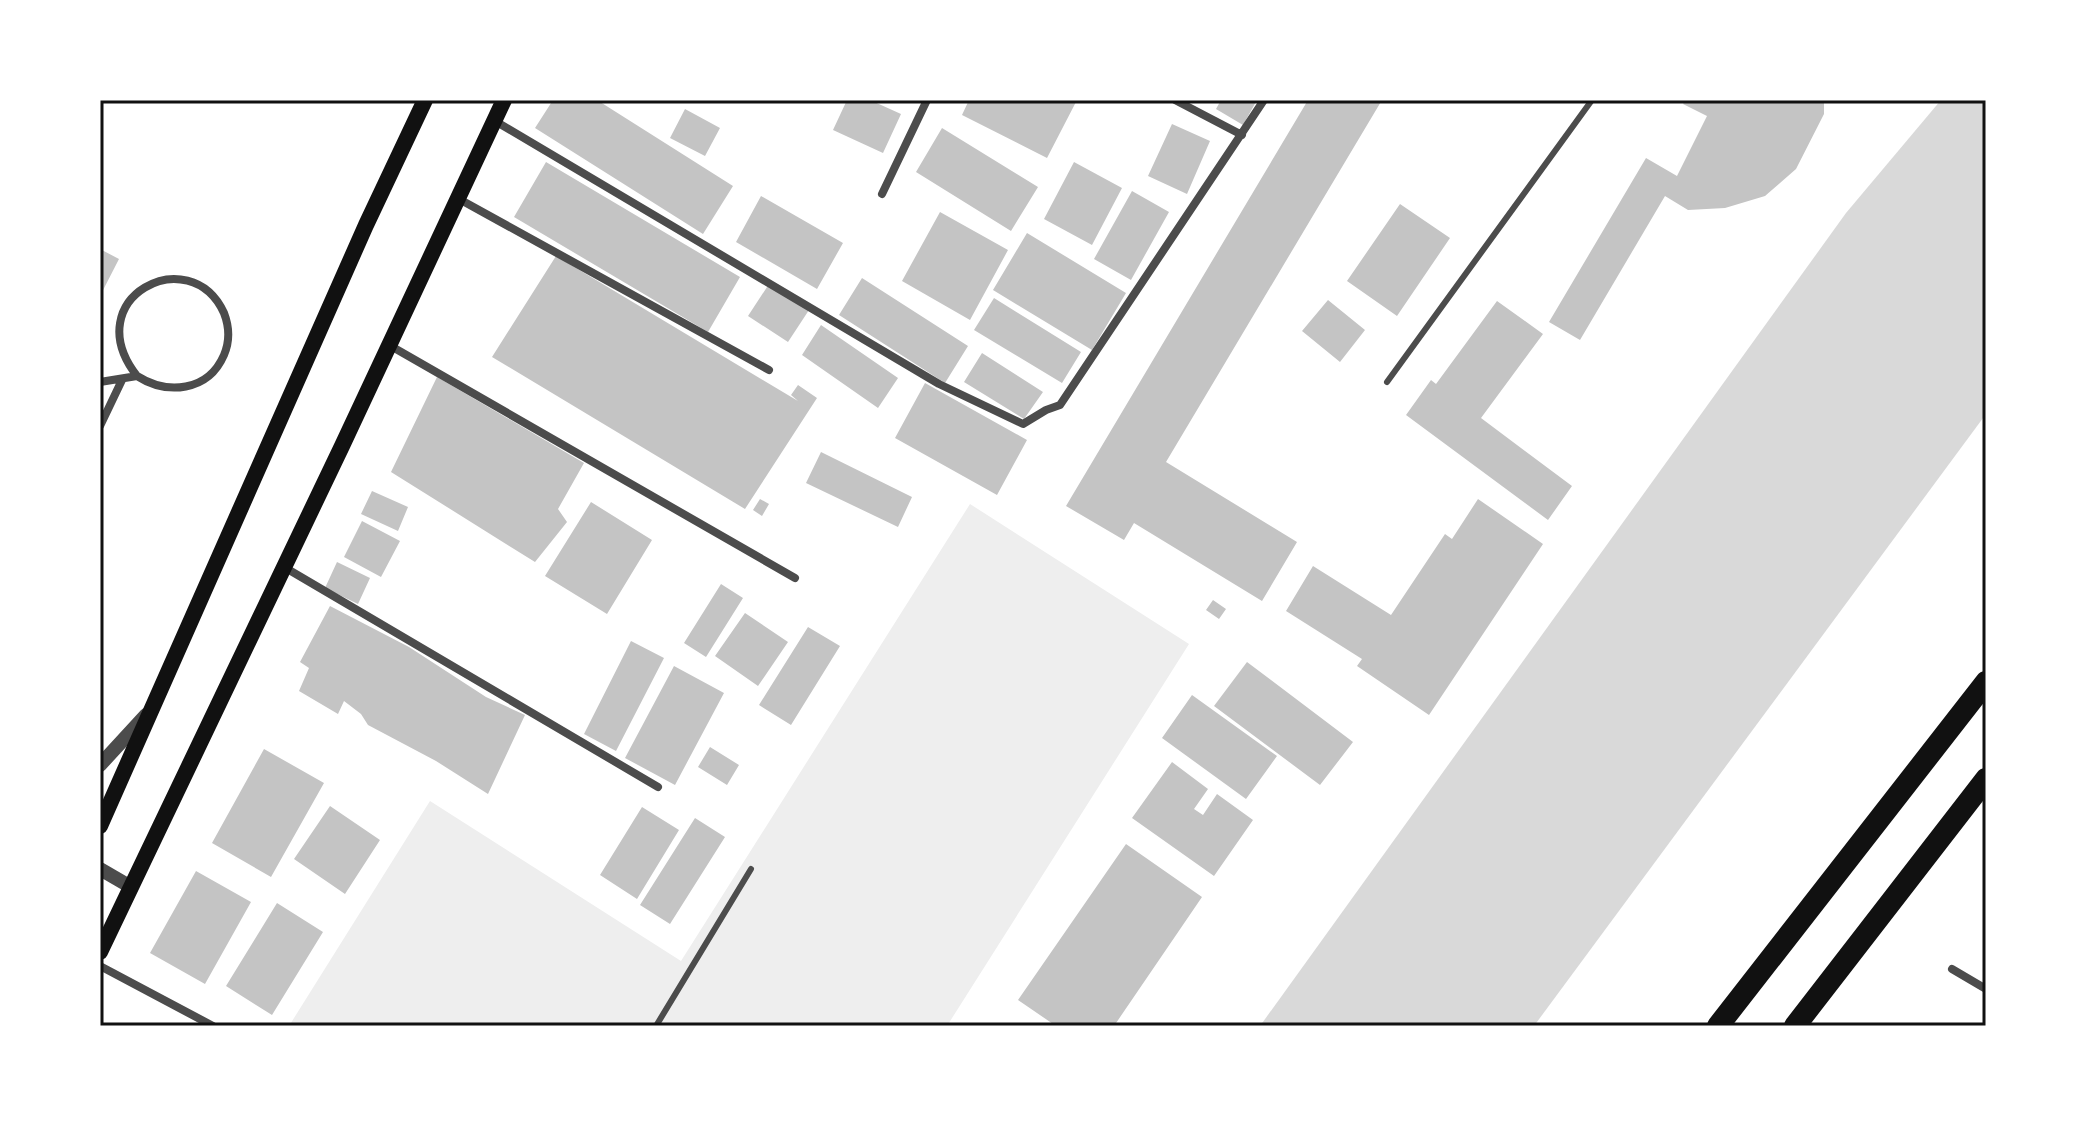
<svg xmlns="http://www.w3.org/2000/svg" width="2086" height="1126" font-family="'Noto Sans',sans-serif">
<style>
.green{fill:#eee}
.water{fill:#d9d9d9}
.building{fill:#c4c4c4}
.lines{fill:none;stroke-linecap:round;stroke-linejoin:round}
.service{stroke:#4c4c4c;stroke-width:6}
.minor{stroke:#4c4c4c;stroke-width:8}
.tertiary{stroke:#4c4c4c;stroke-width:14}
.secondary{stroke:#111;stroke-width:16}
.trunk{stroke:#111;stroke-width:22}
.neatline{fill:none;stroke:#111;stroke-width:3}
</style>
<rect width="100%" height="100%" fill="#fff"/>
<path class="green" d="M 970,504 L 1189,644 L 947,1026 L 289,1026 L 430,801 L 681,961 Z"/>
<path class="water" d="M 1941,100 L 1986,100 L 1986,414 L 1534,1026 L 1260,1026 L 1846,213 Z"/>
<path class="building" d="M 553,100 L 597,100 L 733,186 L 703,234 L 535,128 Z
M 847,100 L 870,100 L 901,114 L 883,153 L 833,130 Z
M 969,100 L 1077,100 L 1047,158 L 962,115 Z
M 1221,100 L 1257,100 L 1243,125 L 1216,109 Z
M 1308,100 L 1382,100 L 1166,462 L 1297,542 L 1262,601 L 1134,523 L 1124,540 L 1066,506 Z
M 1686,100 L 1824,100 L 1824,114 L 1796,169 L 1765,196 L 1725,208 L 1688,210 L 1665,196 L 1580,340 L 1549,322 L 1646,158 L 1677,176 L 1707,116 L 1683,104 Z
M 685,109 L 720,128 L 705,156 L 670,138 Z
M 1172,124 L 1210,141 L 1187,194 L 1148,176 Z
M 942,128 L 1038,187 L 1011,231 L 916,172 Z
M 546,162 L 740,277 L 708,332 L 514,217 Z
M 1074,162 L 1122,188 L 1092,245 L 1044,219 Z
M 1132,191 L 1169,212 L 1131,280 L 1094,259 Z
M 761,196 L 843,243 L 817,289 L 736,242 Z
M 1400,204 L 1450,238 L 1397,316 L 1347,281 Z
M 940,212 L 1008,250 L 970,320 L 902,281 Z
M 1027,233 L 1126,293 L 1092,350 L 993,290 Z
M 100,249 L 119,259 L 100,296 Z
M 556,256 L 798,401 L 791,395 L 798,385 L 817,398 L 745,509 L 492,357 Z
M 862,278 L 968,346 L 945,383 L 839,315 Z
M 769,284 L 809,310 L 788,342 L 748,316 Z
M 994,298 L 1081,352 L 1062,383 L 974,330 Z
M 1328,300 L 1365,330 L 1340,362 L 1302,331 Z
M 1497,301 L 1543,334 L 1481,418 L 1572,486 L 1548,520 L 1406,415 L 1431,380 L 1436,384 Z
M 821,325 L 898,378 L 878,408 L 802,355 Z
M 982,353 L 1043,392 L 1024,419 L 964,382 Z
M 437,377 L 584,463 L 558,509 L 567,522 L 535,562 L 391,472 Z
M 925,383 L 1027,440 L 997,495 L 895,438 Z
M 821,452 L 912,497 L 898,527 L 806,483 Z
M 372,491 L 408,507 L 398,531 L 361,514 Z
M 760,499 L 769,504 L 762,516 L 753,510 Z
M 1478,499 L 1543,544 L 1429,715 L 1357,666 L 1362,659 L 1286,611 L 1313,566 L 1391,615 L 1445,534 L 1452,539 Z
M 591,502 L 652,540 L 607,614 L 545,576 Z
M 362,521 L 400,541 L 381,577 L 344,557 Z
M 337,562 L 370,578 L 358,604 L 325,588 Z
M 721,584 L 743,598 L 706,657 L 684,643 Z
M 1213,600 L 1226,609 L 1219,619 L 1206,610 Z
M 330,606 L 409,647 L 486,697 L 525,715 L 488,794 L 436,761 L 368,725 L 361,714 L 344,701 L 338,714 L 299,691 L 309,668 L 300,662 Z
M 745,613 L 788,642 L 758,686 L 715,656 Z
M 808,627 L 840,646 L 791,725 L 759,705 Z
M 631,641 L 664,658 L 616,751 L 584,734 Z
M 1247,662 L 1353,742 L 1320,785 L 1214,706 Z
M 674,666 L 724,693 L 675,785 L 625,758 Z
M 1192,695 L 1277,756 L 1246,799 L 1162,738 Z
M 710,747 L 739,765 L 727,785 L 698,767 Z
M 264,749 L 324,783 L 271,877 L 212,843 Z
M 1172,762 L 1208,789 L 1194,809 L 1203,815 L 1217,794 L 1253,820 L 1214,876 L 1132,818 Z
M 330,806 L 380,840 L 345,894 L 294,859 Z
M 642,807 L 679,830 L 637,899 L 600,875 Z
M 695,818 L 725,837 L 670,924 L 640,905 Z
M 1126,844 L 1202,897 L 1114,1026 L 1056,1026 L 1018,1000 Z
M 196,871 L 251,902 L 205,984 L 150,953 Z
M 277,903 L 323,932 L 272,1015 L 226,986 Z"/>
<g class="lines">
<path class="service" d="M 1387,382 L 1592,100
M 656,1026 L 751,869"/>
<path class="minor" d="M 1175,100 L 1242,135
M 495,121 L 939,384 L 1023,424 L 1046,410 L 1060,405 L 1264,100
M 882,194 L 927,100
M 459,199 L 769,370
M 389,345 L 795,578
M 100,382 L 137,376 C 167,395 208,392 224,355 C 230,341 229,326 224,313 C 190,239 76,298 137,376
M 100,426 L 122,380
M 284,567 L 658,787
M 100,966 L 213,1026
M 1952,969 L 1986,989"/>
<path class="tertiary" d="M 100,765 L 146,715
M 100,869 L 131,887"/>
<path class="secondary" d="M 100,826 L 366,225 L 425,100
M 100,952 L 342,446 L 504,100"/>
<path class="trunk" d="M 1718,1026 L 1986,682
M 1795,1026 L 1986,779"/>
</g>
<rect width="2086" height="1126" fill="none" stroke="#ffffff" stroke-width="204"/>
<rect x="102" y="102" width="1882" height="922" class="neatline"/>
</svg>
